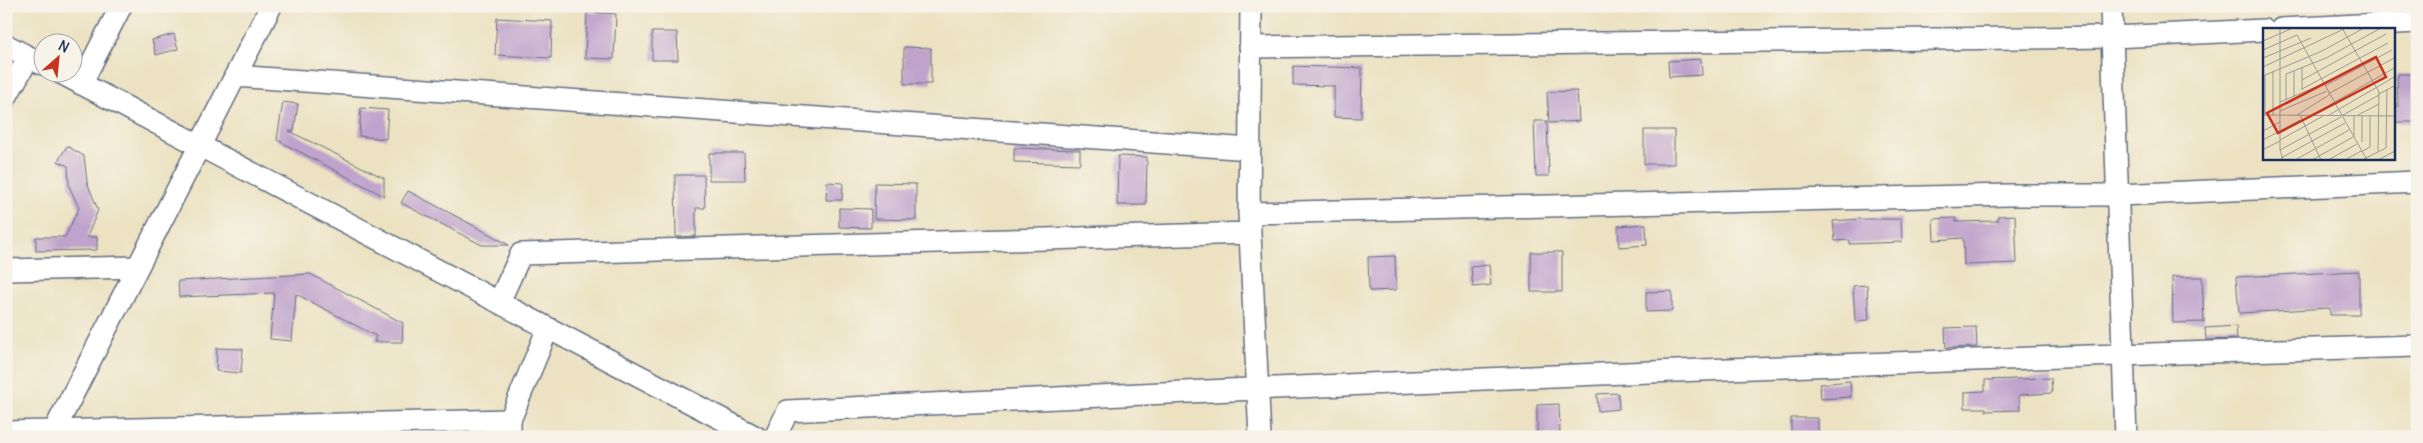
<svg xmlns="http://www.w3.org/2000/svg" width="2423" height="443" font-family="Delius,sans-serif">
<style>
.building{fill:#c0a3cc}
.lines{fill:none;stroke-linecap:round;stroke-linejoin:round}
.minor-casing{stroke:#646e81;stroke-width:24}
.minor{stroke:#fff;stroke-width:21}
.inset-road{fill:none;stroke:#989a9a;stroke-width:1}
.view{fill:#c8321e;fill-opacity:0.15;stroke:#c8321e;stroke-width:2.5}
.inset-edge{fill:none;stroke:#1b2f5e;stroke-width:2.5}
</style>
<rect width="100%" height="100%" fill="#f7f3e8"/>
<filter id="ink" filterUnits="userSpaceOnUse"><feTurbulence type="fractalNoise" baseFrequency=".02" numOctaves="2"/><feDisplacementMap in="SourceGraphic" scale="10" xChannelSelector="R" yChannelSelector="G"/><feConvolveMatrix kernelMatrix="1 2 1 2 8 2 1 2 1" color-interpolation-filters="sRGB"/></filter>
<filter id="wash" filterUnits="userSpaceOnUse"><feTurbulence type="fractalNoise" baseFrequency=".0096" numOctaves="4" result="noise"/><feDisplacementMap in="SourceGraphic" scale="20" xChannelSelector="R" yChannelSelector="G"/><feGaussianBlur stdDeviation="1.12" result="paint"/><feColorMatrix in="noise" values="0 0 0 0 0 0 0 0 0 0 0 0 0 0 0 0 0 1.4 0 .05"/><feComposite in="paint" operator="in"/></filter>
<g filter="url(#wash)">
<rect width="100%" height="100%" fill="#ece2c2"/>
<g id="blocks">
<path class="building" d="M 587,12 L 616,14 L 614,59 L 585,58 Z
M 497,18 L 552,21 L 551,58 L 495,55 Z
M 652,32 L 677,32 L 678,60 L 652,60 Z
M 174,34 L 178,49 L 156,55 L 152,40 Z
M 904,47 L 931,48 L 931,84 L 904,84 Z
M 1701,59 L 1702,75 L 1669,77 L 1668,61 Z
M 1293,66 L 1362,68 L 1361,118 L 1334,117 L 1334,86 L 1293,85 Z
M 2397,74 L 2417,74 L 2417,122 L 2394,122 L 2394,107 L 2398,107 Z
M 1577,91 L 1579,121 L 1549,123 L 1547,92 Z
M 283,102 L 298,104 L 294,131 L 289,131 L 384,178 L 384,196 L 277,140 Z
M 361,108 L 388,110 L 386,139 L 359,136 Z
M 1534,121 L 1547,121 L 1549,176 L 1536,176 Z
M 1644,130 L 1674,130 L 1674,164 L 1644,164 Z
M 67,146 L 84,156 L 87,182 L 98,210 L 87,237 L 97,237 L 97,250 L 36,251 L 36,237 L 65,237 L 79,208 L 69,186 L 68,166 L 58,161 Z
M 1014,148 L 1080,150 L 1080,164 L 1014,162 Z
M 709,153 L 744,153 L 745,180 L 709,180 Z
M 1118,156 L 1147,157 L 1146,205 L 1117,205 Z
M 675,175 L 704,175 L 705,208 L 696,208 L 696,236 L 676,237 Z
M 827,182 L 843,183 L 842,200 L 826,200 Z
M 875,183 L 916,184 L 916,220 L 874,219 Z
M 408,191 L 467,222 L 509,245 L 482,245 L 401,203 Z
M 839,208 L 871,209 L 871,228 L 839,227 Z
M 2015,215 L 2017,263 L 1964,265 L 1963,238 L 1934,240 L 1933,219 L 1956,218 L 1956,222 L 1998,221 L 1998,216 Z
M 1859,219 L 1901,219 L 1902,242 L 1850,244 L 1850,240 L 1835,241 L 1833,221 Z
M 1646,224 L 1647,245 L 1619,247 L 1618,226 Z
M 1531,252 L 1562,252 L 1562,292 L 1531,292 Z
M 1395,256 L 1396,290 L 1369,291 L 1368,257 Z
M 1489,265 L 1491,285 L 1473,287 L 1471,267 Z
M 2359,271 L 2359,315 L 2330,315 L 2330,308 L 2239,313 L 2236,277 Z
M 310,274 L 403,323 L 402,342 L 374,342 L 376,336 L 296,294 L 292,341 L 270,339 L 274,293 L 179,297 L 178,281 Z
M 2172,277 L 2202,277 L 2204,322 L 2173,323 Z
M 1867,285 L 1869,320 L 1855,321 L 1853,286 Z
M 1672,291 L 1672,311 L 1646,312 L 1646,292 Z
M 2236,326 L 2237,339 L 2206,340 L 2205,328 Z
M 1976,327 L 1977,347 L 1946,348 L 1945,328 Z
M 217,348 L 243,349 L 241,373 L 216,371 Z
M 2051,378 L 2052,393 L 2019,395 L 2020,410 L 1986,411 L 1986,408 L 1965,408 L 1965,392 L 1985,391 L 1985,380 Z
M 1850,381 L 1851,397 L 1821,399 L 1820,384 Z
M 1618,393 L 1619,409 L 1598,411 L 1597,394 Z
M 1559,404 L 1560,435 L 1537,435 L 1537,405 Z
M 1791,418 L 1818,418 L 1818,437 L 1791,437 Z"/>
</g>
</g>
<g filter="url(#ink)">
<use href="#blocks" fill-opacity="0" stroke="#646e81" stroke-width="1"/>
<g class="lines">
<g class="minor-casing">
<path id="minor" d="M 1251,6 L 1249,213 L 1260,437
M 2111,6 L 2126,437
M 2281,29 L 2417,22
M 6,45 L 42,64
M 1250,47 L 2112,37 L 2264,30
M 59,72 L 756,437
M 235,76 L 1250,149
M 81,84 L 121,6
M 6,97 L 29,57
M 1249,213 L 2009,195 L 2118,195 L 2417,182
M 6,270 L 137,267
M 499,302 L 521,254 L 1250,233
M 6,432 L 510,420
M 51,437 L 271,6
M 510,437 L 510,420 L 548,328
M 775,437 L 788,411 C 1331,384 1874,361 2417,346"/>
</g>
<use href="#minor" class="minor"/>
</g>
</g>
<g transform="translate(2263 28)">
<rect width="132" height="132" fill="#ece2c2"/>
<path class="inset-road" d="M 17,0 L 17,122 L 20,132M 79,0 L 116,64 L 115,123M 0,13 L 30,0M 0,22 L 34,7 L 104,132M 0,30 L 48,10M 0,39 L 83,0M 31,43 L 31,68M 0,48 L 59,23 L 101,0M 39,52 L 123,6M 62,58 L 129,22M 39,61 L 125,15M 39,62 L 39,39M 65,66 L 133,29M 116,66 L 133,57M 23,72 L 23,46 L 63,30 L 118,0M 17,74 L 60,56M 17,83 L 64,63M 0,87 L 133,88M 2,87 L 2,47M 10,87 L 10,43M 34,87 L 66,67M 37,87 L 58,132M 49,87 L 133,39M 66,87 L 133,48M 80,87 L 116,67M 95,87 L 116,76M 0,103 L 17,94M 91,109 L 91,88M 0,112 L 37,92M 17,112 L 60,88M 99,114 L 99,88M 1,121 L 17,113M 17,122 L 78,89M 132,123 L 132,57M 98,124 L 107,119 L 107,88M 18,130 L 82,95M 32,132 L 86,102M 49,132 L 90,109M 65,132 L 94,116M 82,132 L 98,123M 99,132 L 123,120 L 124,61M 115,132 L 132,123"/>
<path class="view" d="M 113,29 L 123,49 L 15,105 L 4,85 Z"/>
<rect width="132" height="132" class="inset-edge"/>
</g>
<rect width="2423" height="443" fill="none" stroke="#f7f3e8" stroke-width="25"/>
<g transform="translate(58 58) rotate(27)"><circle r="24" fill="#f7f3e8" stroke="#9fa5b1"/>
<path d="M0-4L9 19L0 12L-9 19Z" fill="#c8321e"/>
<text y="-8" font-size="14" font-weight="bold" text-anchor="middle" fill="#1b2f5e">N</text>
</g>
</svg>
